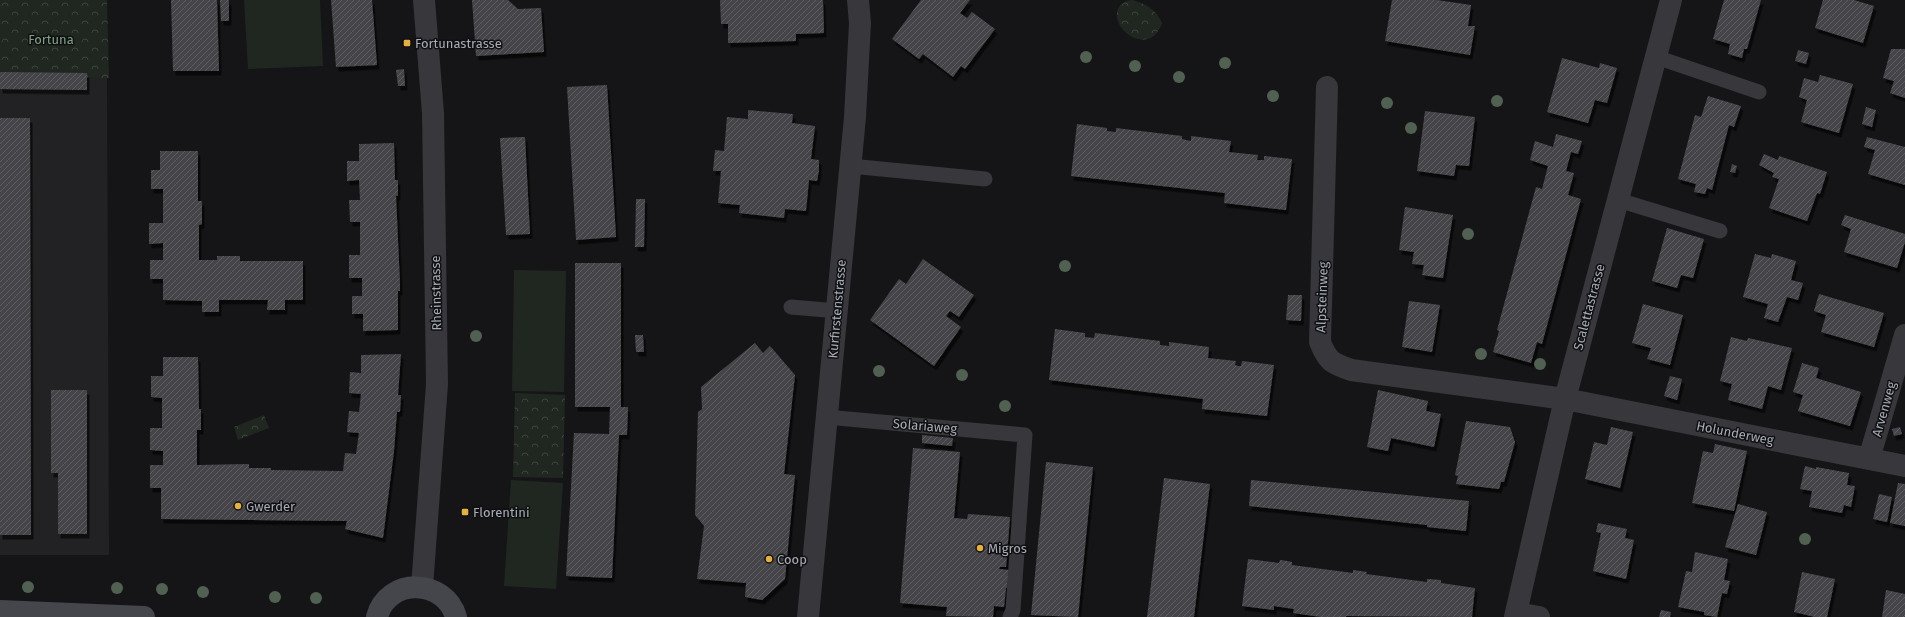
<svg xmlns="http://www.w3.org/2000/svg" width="1905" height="617" font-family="'Fira Sans',sans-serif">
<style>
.built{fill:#222224}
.park{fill:url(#park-crowns)}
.garden{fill:#202721}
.building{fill:url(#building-hatch);filter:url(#shadow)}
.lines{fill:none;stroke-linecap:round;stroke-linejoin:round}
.lane{stroke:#37373c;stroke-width:15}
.street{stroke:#37373c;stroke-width:22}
.secondary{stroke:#45464c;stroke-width:22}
.tree{fill:#506152}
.poi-dot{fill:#e6b03f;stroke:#101012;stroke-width:1.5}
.labels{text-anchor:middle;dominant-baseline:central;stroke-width:3;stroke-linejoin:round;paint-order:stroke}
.park-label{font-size:13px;fill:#80a083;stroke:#101012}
.poi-label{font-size:13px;fill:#a8acb6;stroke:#101012;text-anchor:start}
.street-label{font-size:13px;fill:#a8acb6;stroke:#101012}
</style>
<defs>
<pattern id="park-crowns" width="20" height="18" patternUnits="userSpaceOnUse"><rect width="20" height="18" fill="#202721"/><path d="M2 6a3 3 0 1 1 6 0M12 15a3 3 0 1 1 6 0" fill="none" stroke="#3e443f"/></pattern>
<pattern id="building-hatch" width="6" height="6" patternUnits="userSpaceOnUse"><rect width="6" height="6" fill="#45454a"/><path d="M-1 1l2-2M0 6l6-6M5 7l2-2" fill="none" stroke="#5d5d62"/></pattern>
<filter id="shadow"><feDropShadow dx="2.5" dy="4.5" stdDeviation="0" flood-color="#0009"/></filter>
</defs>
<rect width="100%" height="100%" fill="#151517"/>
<path class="built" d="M 0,78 L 107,78 L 109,555 L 0,555 Z"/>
<path class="park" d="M 0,0 L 107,0 L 109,78 L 0,77 Z
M 1132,0 C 1146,4 1156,9 1162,23 C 1149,60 1107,27 1119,7 C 1120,5 1124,3 1126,1 Z
M 515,393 L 565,395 L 563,478 L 513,477 Z
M 264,415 L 269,428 L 238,440 L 234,427 Z"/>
<path class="garden" d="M 244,0 L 320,0 L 323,66 L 248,69 Z
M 514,270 L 566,271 L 564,392 L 512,391 Z
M 511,480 L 563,483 L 556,589 L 504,586 Z"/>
<path class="building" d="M 171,0 L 217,0 L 219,71 L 173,71 Z
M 220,0 L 229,0 L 229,21 L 221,21 Z
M 331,0 L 372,0 L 377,65 L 336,67 Z
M 472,0 L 508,0 L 518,9 L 541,8 L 544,52 L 476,56 Z
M 720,0 L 823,0 L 824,33 L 796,34 L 796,41 L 728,43 L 728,24 L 721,24 Z
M 921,0 L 970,0 L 960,13 L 967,18 L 972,12 L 995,29 L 965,69 L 961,66 L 953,77 L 923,54 L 919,59 L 892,39 Z
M 1392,0 L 1437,0 L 1471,5 L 1468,26 L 1475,26 L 1470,55 L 1385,41 Z
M 1724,0 L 1761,0 L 1747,49 L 1744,49 L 1742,58 L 1728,54 L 1730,44 L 1713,39 Z
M 1823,0 L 1854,0 L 1874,6 L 1863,43 L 1815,28 Z
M 1891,49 L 1905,49 L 1905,98 L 1890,93 L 1894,81 L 1883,78 Z
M 1798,50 L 1809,53 L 1806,64 L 1795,61 Z
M 1562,58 L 1599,68 L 1600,63 L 1617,68 L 1607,103 L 1595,100 L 1588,123 L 1547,112 Z
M 404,69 L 405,86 L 398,86 L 396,70 Z
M 0,72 L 87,73 L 87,90 L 0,89 Z
M 1820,75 L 1853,84 L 1839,133 L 1801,122 L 1807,100 L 1799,97 L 1804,78 L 1818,82 Z
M 607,85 L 616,237 L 576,240 L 567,87 Z
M 1708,96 L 1741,106 L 1734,127 L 1729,125 L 1712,190 L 1707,188 L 1705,194 L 1694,192 L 1696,184 L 1678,179 L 1695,115 L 1701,117 Z
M 1866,107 L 1876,110 L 1872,127 L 1862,124 Z
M 748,110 L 793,114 L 792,123 L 815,126 L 811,159 L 819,160 L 819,170 L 817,181 L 809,180 L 806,211 L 785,209 L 784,218 L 739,213 L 740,205 L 718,203 L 721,171 L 713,171 L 715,150 L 724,151 L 727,117 L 748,119 Z
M 1425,111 L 1475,117 L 1469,166 L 1456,165 L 1454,176 L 1417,171 Z
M 0,118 L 30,118 L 31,535 L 0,535 Z
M 1077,124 L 1107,128 L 1107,131 L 1116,132 L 1116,128 L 1182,136 L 1182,139 L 1191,141 L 1191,136 L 1231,141 L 1229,152 L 1258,155 L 1257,160 L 1264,160 L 1264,156 L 1292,159 L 1286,210 L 1224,203 L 1225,193 L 1071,176 Z
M 1556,134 L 1582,141 L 1578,154 L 1571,152 L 1566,171 L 1574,173 L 1568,195 L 1581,199 L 1542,344 L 1537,342 L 1531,363 L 1493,352 L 1499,331 L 1497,330 L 1536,187 L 1542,189 L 1548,166 L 1530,160 L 1535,141 L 1553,147 Z
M 525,137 L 530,234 L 506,235 L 500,138 Z
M 1867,137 L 1905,147 L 1905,185 L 1868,174 L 1875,150 L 1864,147 Z
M 394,143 L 395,180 L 398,180 L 398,196 L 396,196 L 400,284 L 400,291 L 398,291 L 398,330 L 363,331 L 363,314 L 352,314 L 352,296 L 362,296 L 362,278 L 349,278 L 349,255 L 360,255 L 360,222 L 350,222 L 349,200 L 360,200 L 359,180 L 347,181 L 347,161 L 359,161 L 359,144 Z
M 160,151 L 198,151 L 198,201 L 202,201 L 202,224 L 199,225 L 199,260 L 217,260 L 217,256 L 240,256 L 240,261 L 303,261 L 303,300 L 285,300 L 285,310 L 267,310 L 268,300 L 219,300 L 219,312 L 202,312 L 202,301 L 163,300 L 163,279 L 150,279 L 150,260 L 163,260 L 163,243 L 149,244 L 149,223 L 163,223 L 163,189 L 151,189 L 151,170 L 160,170 Z
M 1764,154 L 1778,160 L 1779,156 L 1827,172 L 1820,194 L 1817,193 L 1807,221 L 1769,208 L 1779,179 L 1772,177 L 1774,173 L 1759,165 Z
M 1732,164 L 1737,166 L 1735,173 L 1730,172 Z
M 636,199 L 645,199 L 644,247 L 635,247 Z
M 1405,207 L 1453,215 L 1443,278 L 1422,275 L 1424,265 L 1412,264 L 1414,252 L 1399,250 Z
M 1845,215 L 1905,234 L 1905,242 L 1897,268 L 1844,252 L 1851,229 L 1841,225 Z
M 1667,228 L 1704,239 L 1693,278 L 1681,275 L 1677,288 L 1652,281 Z
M 1755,254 L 1771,258 L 1772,254 L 1796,261 L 1791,280 L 1803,283 L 1798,300 L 1787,297 L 1778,322 L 1764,318 L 1768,304 L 1743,297 Z
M 923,259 L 974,295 L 959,317 L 950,311 L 946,316 L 961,327 L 934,366 L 870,320 L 899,279 L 906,284 Z
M 575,263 L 621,263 L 621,407 L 628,407 L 627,435 L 619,435 L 612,578 L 566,576 L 574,433 L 609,434 L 610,407 L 575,407 Z
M 1819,294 L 1884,313 L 1874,347 L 1821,332 L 1826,315 L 1814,311 Z
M 1288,295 L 1302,295 L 1301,321 L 1286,320 Z
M 1409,301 L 1440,305 L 1432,352 L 1402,347 Z
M 1643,304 L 1683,315 L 1670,365 L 1647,359 L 1651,348 L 1632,343 Z
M 1055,329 L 1085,333 L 1085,337 L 1094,338 L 1095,333 L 1160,341 L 1160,345 L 1169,346 L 1169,342 L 1209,347 L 1208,358 L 1236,361 L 1235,365 L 1238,366 L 1241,366 L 1242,361 L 1274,365 L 1267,416 L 1202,409 L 1203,399 L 1049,380 Z
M 635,335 L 643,335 L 644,352 L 636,352 Z
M 1731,337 L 1747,341 L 1748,338 L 1792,348 L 1781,390 L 1768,386 L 1762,409 L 1728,400 L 1732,384 L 1720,381 Z
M 755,343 L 763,353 L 770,346 L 795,375 L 784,474 L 795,475 L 785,579 L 762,600 L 745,597 L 746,583 L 697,579 L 704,526 L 695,515 L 698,412 L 702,409 L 701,387 Z
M 401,354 L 398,395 L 401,395 L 400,412 L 397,412 L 394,451 L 383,538 L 345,529 L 347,521 L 161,519 L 161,488 L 150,488 L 150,465 L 163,465 L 163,451 L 150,450 L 150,428 L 162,428 L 162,398 L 151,397 L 151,376 L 163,376 L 163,357 L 198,357 L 199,409 L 201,409 L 201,430 L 197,430 L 197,465 L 249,464 L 249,468 L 271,468 L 271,470 L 343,471 L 345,453 L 356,454 L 359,433 L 347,432 L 349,411 L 359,412 L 361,394 L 349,393 L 350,372 L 361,373 L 361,355 Z
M 1802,363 L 1819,368 L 1816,378 L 1861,392 L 1850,426 L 1798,411 L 1803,395 L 1793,392 Z
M 1670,376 L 1682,379 L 1677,400 L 1664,396 Z
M 51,390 L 87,390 L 87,534 L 58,534 L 58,473 L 51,473 Z
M 1378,390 L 1428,401 L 1426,411 L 1441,414 L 1434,447 L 1391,438 L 1388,451 L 1367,447 Z
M 1466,421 L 1510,427 L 1515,442 L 1504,482 L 1501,482 L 1499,489 L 1456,484 L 1458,476 L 1455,475 Z
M 1611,427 L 1633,432 L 1620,488 L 1585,479 L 1594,442 L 1607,445 Z
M 1900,427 L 1902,434 L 1894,436 L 1892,429 Z
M 922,435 L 953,438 L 952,446 L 922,443 Z
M 1715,444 L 1747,451 L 1734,511 L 1692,503 L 1703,451 L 1713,453 Z
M 913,448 L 960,452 L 954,518 L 967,519 L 968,514 L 1010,517 L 1006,567 L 1000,567 L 999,569 L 1009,570 L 1007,588 L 1006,588 L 1004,607 L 994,606 L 993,617 L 946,616 L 947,607 L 900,603 Z
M 1046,462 L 1093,467 L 1078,617 L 1031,615 Z
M 1805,466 L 1816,469 L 1816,467 L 1849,473 L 1847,485 L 1855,486 L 1851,507 L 1844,505 L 1842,513 L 1809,507 L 1812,491 L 1800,489 Z
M 1164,478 L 1210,484 L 1194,617 L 1147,617 Z
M 1251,480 L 1469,501 L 1466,531 L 1427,527 L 1427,525 L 1249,506 Z
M 1898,483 L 1905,484 L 1905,526 L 1890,523 Z
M 1879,494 L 1892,497 L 1887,522 L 1873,519 Z
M 1738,504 L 1767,512 L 1756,555 L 1725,547 Z
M 1598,523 L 1627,529 L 1625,538 L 1634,540 L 1626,579 L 1593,571 L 1601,533 L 1596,532 Z
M 1695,552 L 1728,559 L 1724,580 L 1730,581 L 1727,594 L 1722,593 L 1717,617 L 1704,615 L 1704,612 L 1678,607 L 1686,571 L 1692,572 Z
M 1248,559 L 1279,563 L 1280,560 L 1287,561 L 1292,562 L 1292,565 L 1353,573 L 1353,570 L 1367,572 L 1366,574 L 1427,582 L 1427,579 L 1441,580 L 1441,583 L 1475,588 L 1472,617 L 1346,616 L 1346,617 L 1321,617 L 1293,613 L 1294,609 L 1274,606 L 1274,610 L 1242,606 Z
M 1802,572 L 1835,579 L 1827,617 L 1815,617 L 1794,612 Z
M 1886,590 L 1905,594 L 1905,617 L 1882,617 Z
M 1661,610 L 1671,612 L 1670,617 L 1659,617 Z"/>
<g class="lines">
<path class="lane" d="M 1656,57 L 1759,92
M 850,166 L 985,179
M 1618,200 L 1720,231
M 791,307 L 838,311
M 826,417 L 1025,435 L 1013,610 L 1010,617"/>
<path class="street" d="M 1327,87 L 1320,342 C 1328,362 1332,363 1351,370 L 1565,399 L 1905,466
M 1869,459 L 1905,335
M 422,587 L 437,384 L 433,113 L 424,0
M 1516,613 L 1539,617
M 808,617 L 855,117 L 860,23 L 858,0
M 1515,617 L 1565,399 L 1671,0"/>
<path class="secondary" d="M 0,611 L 144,617
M 377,617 C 387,577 445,578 456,617"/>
</g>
<g class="tree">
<circle cx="1086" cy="57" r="6"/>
<circle cx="1225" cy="63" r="6"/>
<circle cx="1135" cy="66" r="6"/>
<circle cx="1179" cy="77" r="6"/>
<circle cx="1273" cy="96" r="6"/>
<circle cx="1497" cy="101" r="6"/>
<circle cx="1387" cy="103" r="6"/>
<circle cx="1411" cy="128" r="6"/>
<circle cx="1468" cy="234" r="6"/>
<circle cx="1065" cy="266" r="6"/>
<circle cx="476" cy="336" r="6"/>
<circle cx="1481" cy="354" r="6"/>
<circle cx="1540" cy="364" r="6"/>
<circle cx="879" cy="371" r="6"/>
<circle cx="962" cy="375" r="6"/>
<circle cx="1005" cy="406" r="6"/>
<circle cx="1805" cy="539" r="6"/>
<circle cx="28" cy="587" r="6"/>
<circle cx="117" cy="588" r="6"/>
<circle cx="162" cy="589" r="6"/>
<circle cx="203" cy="592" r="6"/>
<circle cx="275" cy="597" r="6"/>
<circle cx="316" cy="598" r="6"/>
</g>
<g class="poi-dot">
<rect x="403" y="39" width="8" height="8" rx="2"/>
<circle cx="238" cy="506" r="4"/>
<rect x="461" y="508" width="8" height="8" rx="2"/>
<circle cx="980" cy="548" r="4"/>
<circle cx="769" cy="559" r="4"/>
</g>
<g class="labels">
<g class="park-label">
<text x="51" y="39">Fortuna</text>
</g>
<g class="poi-label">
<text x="415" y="43">Fortunastrasse</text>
<text x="246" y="506">Gwerder</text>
<text x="473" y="512">Florentini</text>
<text x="988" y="548">Migros</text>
<text x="777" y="559">Coop</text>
</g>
<g class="street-label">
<text transform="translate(436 293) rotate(-91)">Rheinstrasse</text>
<text transform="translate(1322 297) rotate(-88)">Alpsteinweg</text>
<text transform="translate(1589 307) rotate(-75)">Scalettastrasse</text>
<text transform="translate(837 309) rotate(-85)">Kurfirstenstrasse</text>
<text transform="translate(1884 409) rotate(-74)">Arvenweg</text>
<text transform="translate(925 426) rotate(5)">Solariaweg</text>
<text transform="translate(1735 433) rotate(11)">Holunderweg</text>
</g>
</g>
</svg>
